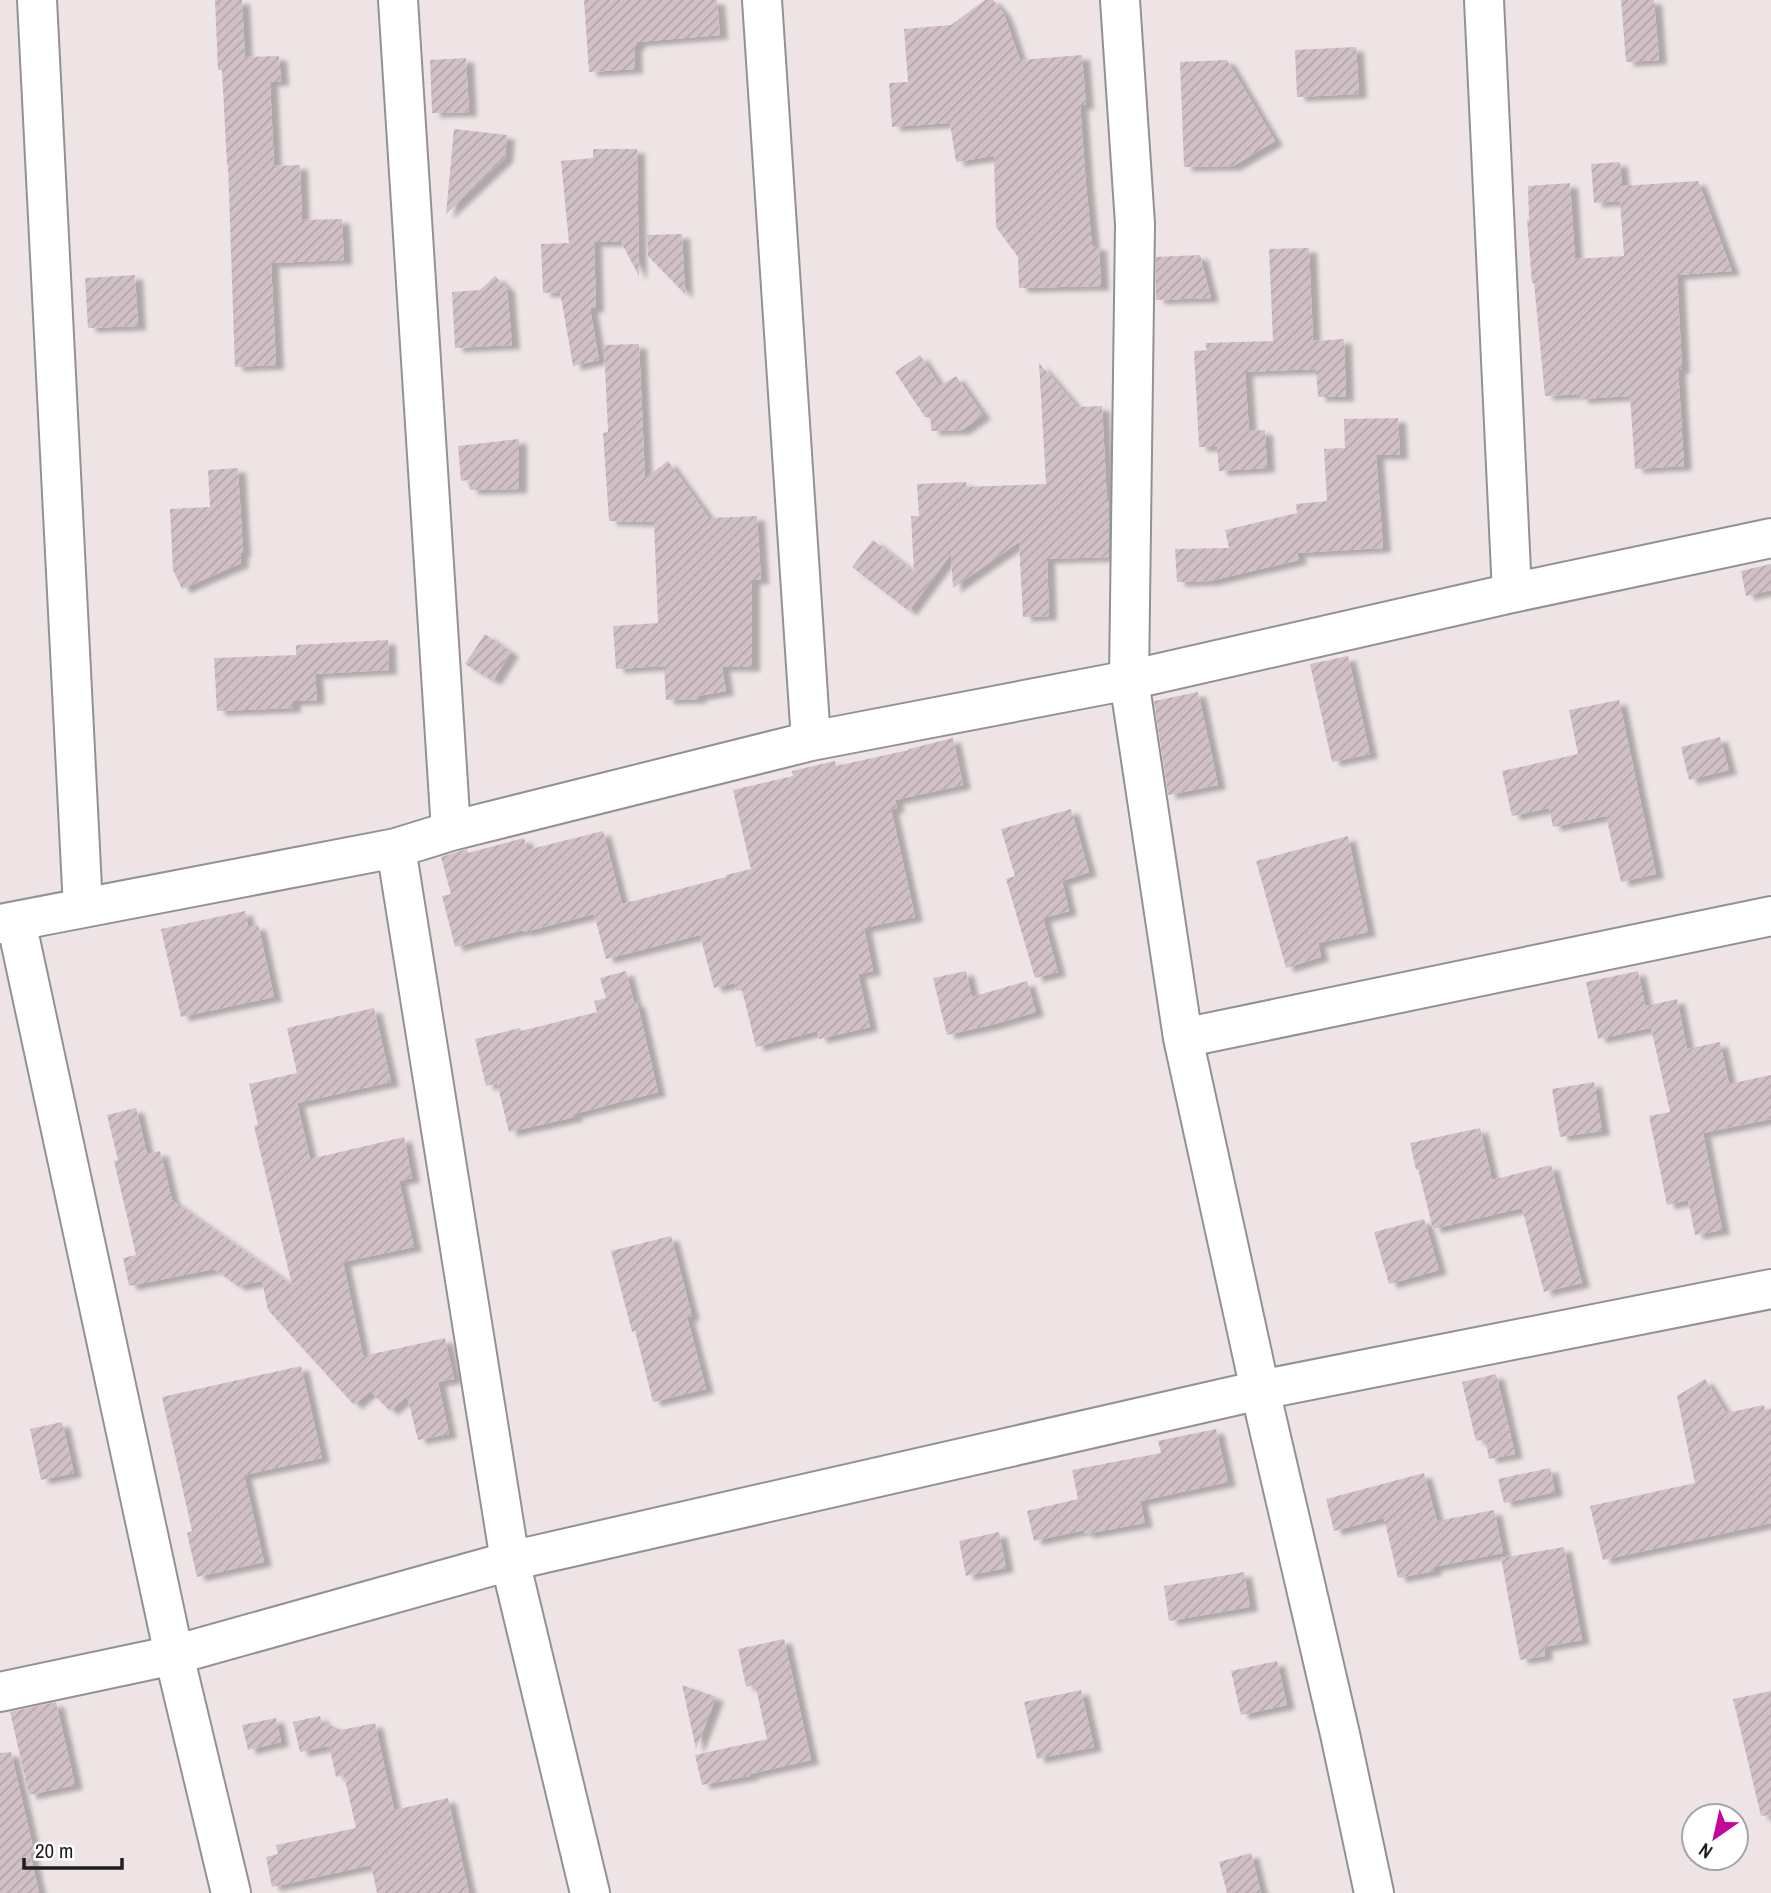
<svg xmlns="http://www.w3.org/2000/svg" width="1771" height="1893" font-family="'Archivo Narrow',sans-serif">
<style>
.building{fill:url(#building-hatch);filter:url(#shadow)}
.lines{fill:none;stroke-linecap:round;stroke-linejoin:round}
.minor-casing{stroke:#929292;stroke-width:42}
.minor{stroke:#fff;stroke-width:38}
</style>
<defs>
<pattern id="building-hatch" width="6" height="6" patternUnits="userSpaceOnUse" patternTransform="scale(1.75)"><rect width="6" height="6" fill="#d1c1c7"/><path d="M-1 1l2-2M0 6l6-6M5 7l2-2" fill="none" stroke="#b3a5aa"/></pattern>
<filter id="shadow"><feDropShadow dx="8" dy="4.5" stdDeviation="2" flood-color="#0004"/></filter>
</defs>
<rect width="100%" height="100%" fill="#eee4e5"/>
<path class="building" d="M 215,0 L 242,0 L 245,57 L 279,56 L 281,81 L 270,82 L 274,166 L 300,165 L 302,220 L 342,219 L 344,260 L 271,263 L 276,365 L 235,367 L 228,165 L 227,165 L 222,70 L 218,70 Z
M 584,0 L 717,0 L 720,35 L 637,42 L 637,46 L 634,46 L 635,69 L 589,72 Z
M 985,0 L 993,0 L 1004,14 L 1020,60 L 1082,55 L 1086,105 L 1080,105 L 1086,185 L 1092,246 L 1099,246 L 1101,286 L 1019,288 L 1018,257 L 996,227 L 994,156 L 956,162 L 950,123 L 892,127 L 889,83 L 908,82 L 904,29 L 951,25 Z
M 1621,0 L 1654,0 L 1659,60 L 1626,62 Z
M 1356,47 L 1359,94 L 1297,97 L 1295,50 Z
M 466,58 L 469,112 L 432,113 L 430,60 Z
M 1227,60 L 1275,141 L 1233,166 L 1184,167 L 1180,62 Z
M 454,129 L 507,135 L 505,158 L 446,214 Z
M 593,149 L 637,149 L 639,276 L 621,242 L 594,242 L 596,308 L 590,308 L 599,360 L 573,366 L 560,292 L 543,293 L 541,244 L 569,243 L 561,161 L 593,158 Z
M 1620,162 L 1622,186 L 1698,181 L 1732,271 L 1677,275 L 1682,369 L 1678,369 L 1684,466 L 1635,469 L 1630,396 L 1580,399 L 1580,394 L 1545,396 L 1534,283 L 1532,283 L 1527,220 L 1529,220 L 1528,186 L 1570,183 L 1575,259 L 1624,256 L 1620,201 L 1594,203 L 1591,164 Z
M 682,234 L 685,294 L 648,256 L 647,235 Z
M 1309,248 L 1313,341 L 1344,339 L 1346,397 L 1318,397 L 1316,369 L 1245,372 L 1249,431 L 1265,430 L 1267,468 L 1219,471 L 1217,447 L 1199,447 L 1194,351 L 1207,350 L 1205,343 L 1273,341 L 1269,249 Z
M 1200,255 L 1211,298 L 1156,300 L 1156,257 Z
M 135,275 L 138,326 L 88,328 L 85,278 Z
M 495,276 L 507,288 L 512,345 L 455,348 L 452,292 L 480,290 Z
M 639,344 L 645,478 L 668,461 L 709,518 L 757,516 L 761,580 L 752,580 L 752,667 L 722,667 L 726,691 L 698,696 L 699,699 L 666,700 L 664,666 L 616,669 L 613,626 L 658,623 L 654,522 L 609,521 L 603,433 L 608,432 L 604,345 Z
M 920,355 L 940,386 L 956,376 L 983,415 L 962,430 L 931,431 L 931,417 L 925,417 L 895,372 Z
M 1039,363 L 1077,407 L 1102,406 L 1107,502 L 1109,501 L 1109,557 L 1047,559 L 1049,616 L 1023,617 L 1019,542 L 953,588 L 951,554 L 909,611 L 852,567 L 873,540 L 914,572 L 911,516 L 919,516 L 917,484 L 966,482 L 966,487 L 1046,484 Z
M 1398,418 L 1400,455 L 1376,455 L 1383,548 L 1297,553 L 1299,560 L 1210,581 L 1177,582 L 1175,549 L 1229,548 L 1225,530 L 1297,513 L 1296,504 L 1327,501 L 1324,449 L 1345,448 L 1344,419 Z
M 519,439 L 519,489 L 470,490 L 469,480 L 461,481 L 458,446 Z
M 238,468 L 243,553 L 240,553 L 241,563 L 182,589 L 173,570 L 170,509 L 210,507 L 208,470 Z
M 1771,564 L 1771,590 L 1746,596 L 1741,571 Z
M 485,634 L 511,652 L 493,681 L 465,664 Z
M 388,640 L 389,670 L 315,674 L 317,700 L 293,701 L 293,708 L 217,711 L 214,658 L 296,655 L 296,645 Z
M 1348,656 L 1370,754 L 1332,762 L 1310,664 Z
M 1198,692 L 1218,785 L 1168,795 L 1154,701 Z
M 1619,700 L 1656,874 L 1621,882 L 1606,816 L 1553,827 L 1549,808 L 1512,816 L 1502,771 L 1578,754 L 1569,710 Z
M 1720,737 L 1729,770 L 1689,780 L 1681,747 Z
M 953,738 L 963,785 L 895,800 L 897,808 L 891,809 L 915,917 L 864,928 L 873,971 L 858,974 L 870,1027 L 819,1039 L 817,1031 L 756,1047 L 742,990 L 736,991 L 735,983 L 714,988 L 700,935 L 606,959 L 594,914 L 524,932 L 523,930 L 455,947 L 442,896 L 451,894 L 441,857 L 467,849 L 468,853 L 524,838 L 527,850 L 603,831 L 622,904 L 726,877 L 726,875 L 751,869 L 733,790 L 793,776 L 792,771 L 835,761 L 836,766 L 909,750 L 909,749 Z
M 1071,809 L 1089,872 L 1062,881 L 1069,911 L 1043,918 L 1058,972 L 1035,978 L 1006,879 L 1015,876 L 1001,829 Z
M 1348,836 L 1368,932 L 1318,943 L 1321,957 L 1286,968 L 1256,861 Z
M 245,911 L 248,927 L 258,925 L 274,997 L 181,1017 L 161,929 Z
M 626,971 L 634,1003 L 637,1002 L 658,1092 L 574,1114 L 575,1117 L 509,1132 L 497,1083 L 486,1086 L 475,1039 L 520,1028 L 521,1031 L 597,1012 L 594,1001 L 606,998 L 600,978 Z
M 966,971 L 972,997 L 1027,981 L 1036,1012 L 991,1025 L 947,1035 L 933,978 Z
M 1638,971 L 1650,1028 L 1598,1039 L 1586,982 Z
M 1677,999 L 1687,1049 L 1720,1042 L 1729,1084 L 1771,1075 L 1771,1119 L 1703,1133 L 1722,1230 L 1695,1235 L 1688,1200 L 1667,1205 L 1649,1116 L 1670,1112 L 1646,1006 Z
M 374,1008 L 391,1082 L 297,1103 L 310,1159 L 404,1137 L 412,1178 L 399,1181 L 414,1247 L 343,1262 L 363,1356 L 445,1338 L 454,1379 L 438,1382 L 449,1434 L 418,1440 L 407,1396 L 390,1411 L 370,1391 L 354,1405 L 268,1310 L 262,1281 L 238,1286 L 214,1269 L 129,1286 L 123,1258 L 136,1255 L 114,1161 L 118,1160 L 107,1115 L 136,1108 L 147,1154 L 160,1151 L 172,1200 L 292,1285 L 254,1126 L 258,1125 L 249,1084 L 297,1073 L 287,1028 Z
M 1594,1082 L 1602,1131 L 1560,1137 L 1552,1089 Z
M 1480,1128 L 1492,1180 L 1551,1165 L 1582,1283 L 1544,1292 L 1522,1208 L 1433,1229 L 1418,1169 L 1416,1170 L 1410,1143 Z
M 1424,1219 L 1439,1270 L 1389,1284 L 1374,1232 Z
M 671,1236 L 692,1316 L 687,1317 L 706,1389 L 653,1402 L 635,1331 L 632,1332 L 611,1251 Z
M 301,1366 L 322,1458 L 244,1475 L 264,1562 L 197,1577 L 187,1533 L 192,1531 L 162,1397 Z
M 1496,1374 L 1515,1454 L 1489,1459 L 1485,1439 L 1476,1441 L 1462,1382 Z
M 1705,1379 L 1726,1413 L 1764,1405 L 1765,1410 L 1771,1409 L 1771,1523 L 1603,1560 L 1590,1506 L 1695,1483 L 1677,1396 Z
M 62,1422 L 74,1473 L 41,1480 L 30,1429 Z
M 1216,1429 L 1228,1482 L 1140,1501 L 1145,1523 L 1085,1534 L 1084,1530 L 1034,1541 L 1027,1511 L 1078,1499 L 1072,1470 L 1161,1453 L 1158,1441 Z
M 1550,1468 L 1555,1492 L 1504,1503 L 1498,1479 Z
M 1424,1473 L 1437,1521 L 1494,1510 L 1503,1553 L 1433,1567 L 1434,1571 L 1398,1578 L 1384,1518 L 1334,1531 L 1326,1499 Z
M 999,1532 L 1006,1568 L 966,1576 L 959,1541 Z
M 1564,1547 L 1582,1640 L 1544,1647 L 1545,1656 L 1520,1660 L 1501,1558 Z
M 1244,1572 L 1250,1607 L 1169,1621 L 1164,1586 Z
M 784,1639 L 811,1760 L 750,1774 L 750,1776 L 702,1785 L 695,1755 L 767,1739 L 755,1684 L 746,1687 L 738,1649 Z
M 1277,1661 L 1287,1705 L 1241,1715 L 1231,1671 Z
M 682,1685 L 716,1697 L 696,1749 Z
M 1081,1690 L 1094,1747 L 1037,1759 L 1024,1702 Z
M 1771,1691 L 1771,1815 L 1761,1816 L 1733,1699 Z
M 56,1702 L 75,1785 L 29,1795 L 10,1712 Z
M 320,1716 L 322,1722 L 341,1730 L 375,1723 L 394,1810 L 448,1798 L 469,1893 L 377,1893 L 371,1865 L 272,1887 L 266,1857 L 278,1854 L 276,1845 L 356,1828 L 344,1775 L 336,1777 L 329,1746 L 300,1752 L 293,1722 Z
M 276,1718 L 281,1742 L 248,1750 L 242,1725 Z
M 11,1752 L 34,1852 L 30,1853 L 39,1893 L 0,1893 L 0,1753 Z
M 1251,1853 L 1261,1893 L 1227,1893 L 1219,1862 Z"/>
<g class="lines">
<g class="minor-casing">
<path id="minor" d="M 37,0 L 83,908
M 398,0 L 451,831
M 762,0 L 811,741
M 1120,0 L 1135,224 L 1129,680 L 1183,1038 L 1260,1390 L 1340,1734 L 1374,1893
M 1484,0 L 1512,593
M 396,848 L 510,1561 L 590,1893
M 16,921 L 174,1655 L 231,1893
M 0,924 L 396,848 L 451,831 L 811,741 L 1129,680 L 1512,593 L 1771,538
M 1183,1038 L 1771,916
M 0,1692 L 174,1655 L 510,1561 L 1260,1390 L 1771,1289"/>
</g>
<use href="#minor" class="minor"/>
</g>
<g transform="translate(1715 1837) rotate(214)"><circle r="33" fill="#ffffff" stroke="#a5a5a5" stroke-width="2"/>
<path d="M0-5L12 26L0 18L-12 26Z" fill="#c5069e"/>
<text y="-10" font-size="19" font-weight="bold" text-anchor="middle" fill="#1e1e1e">N</text>
</g>
<path d="M24 1858v10h98v-10" fill="none" stroke="#1e1e1e" stroke-width="3.5"/>
<text x="35" y="1858" font-size="21" fill="#1e1e1e" stroke="#ffffff" stroke-width="5" paint-order="stroke">20 m</text>
</svg>
